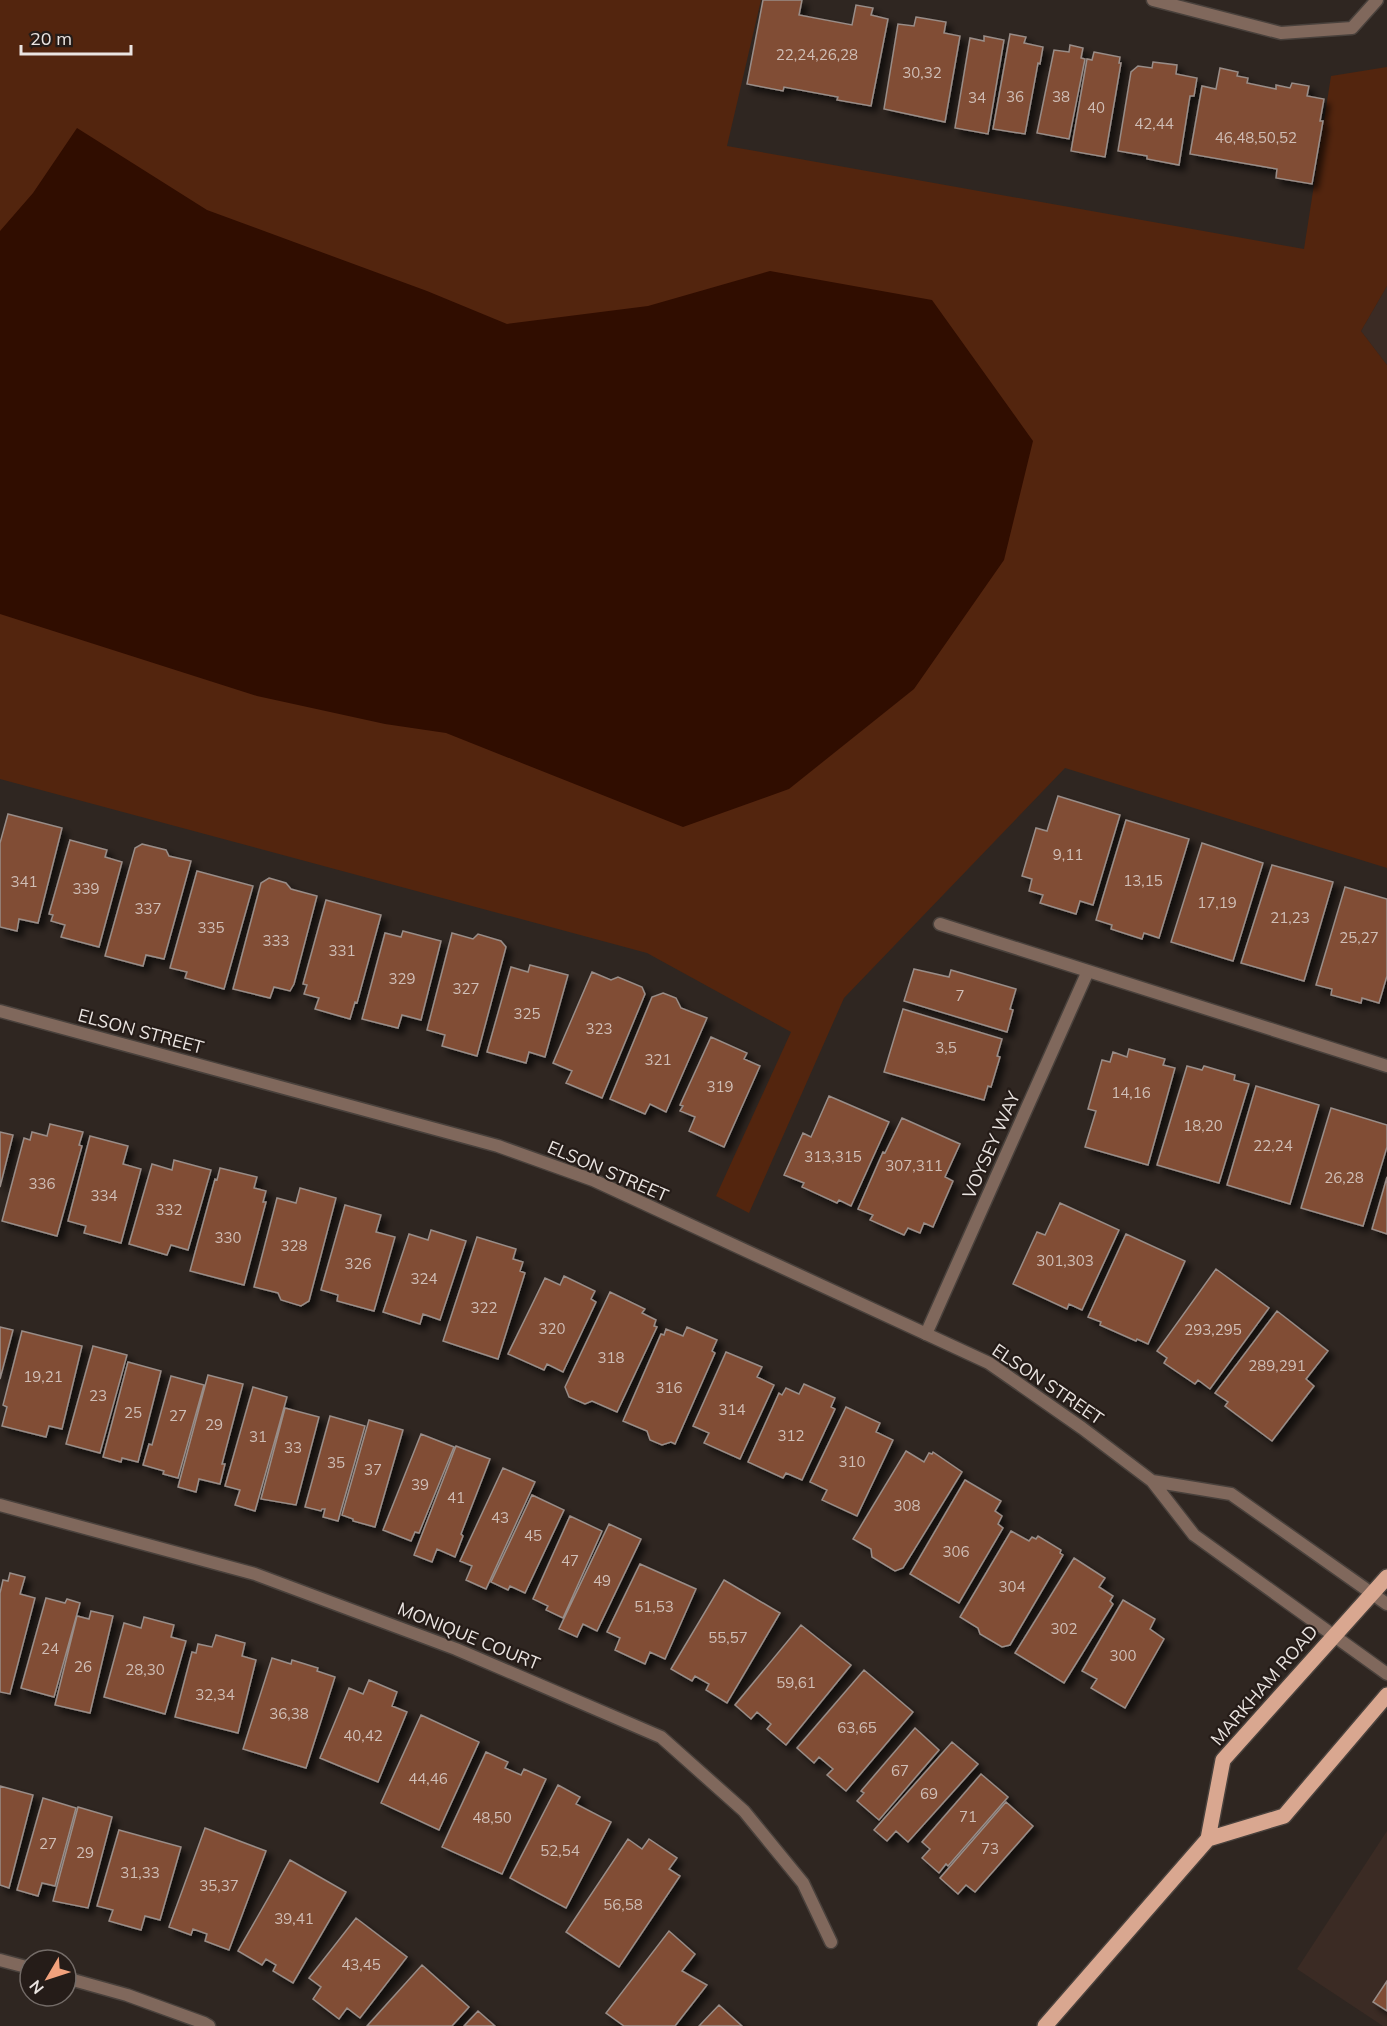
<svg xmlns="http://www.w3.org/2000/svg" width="1387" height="2026" font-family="Mulish,sans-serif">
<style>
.built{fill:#3b2b24}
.green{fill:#53250e}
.water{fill:#300d00}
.building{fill:#814d34;stroke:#998d88;stroke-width:1.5;filter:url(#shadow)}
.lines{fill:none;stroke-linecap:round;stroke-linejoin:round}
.minor-casing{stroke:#49413c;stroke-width:15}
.tertiary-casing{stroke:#49413c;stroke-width:15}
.primary-casing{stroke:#49413c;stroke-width:18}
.minor{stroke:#80685c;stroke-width:12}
.tertiary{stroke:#80685c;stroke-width:12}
.primary{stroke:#d9a790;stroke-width:15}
.labels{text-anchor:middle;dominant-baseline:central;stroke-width:4.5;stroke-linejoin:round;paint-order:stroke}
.number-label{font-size:15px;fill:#d0beb6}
.street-label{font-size:18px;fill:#eae4e1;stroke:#251c18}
</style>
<defs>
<filter id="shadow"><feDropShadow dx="5.5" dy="5.5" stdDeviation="3" flood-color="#0009"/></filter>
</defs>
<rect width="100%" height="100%" fill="#2f2621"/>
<path class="built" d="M 1387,286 L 1387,365 L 1361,331 Z
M 1387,1831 L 1387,2026 L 1383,2026 L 1297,1969 Z"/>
<path class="green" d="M 0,0 L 761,0 L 727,146 L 1304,249 L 1331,76 L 1387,67 L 1387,286 L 1361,331 L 1387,365 L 1387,868 L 1065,768 L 844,998 L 749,1213 L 716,1196 L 791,1032 L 647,953 L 0,779 Z"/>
<path class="water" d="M 77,128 L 207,210 L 427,291 L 507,324 L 648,306 L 770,271 L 932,300 L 1033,441 L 1004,560 L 914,689 L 789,789 L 683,827 L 446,733 L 385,724 L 257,696 L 0,614 L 0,231 L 33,193 Z"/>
<path class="building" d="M 763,0 L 802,0 L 799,15 L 852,25 L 856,5 L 873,8 L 871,15 L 888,19 L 871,106 L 837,100 L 838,97 L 784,87 L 783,91 L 747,84 Z
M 916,17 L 946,22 L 944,33 L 960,36 L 945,122 L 884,109 L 898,24 L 914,26 Z
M 1010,34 L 1026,37 L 1024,43 L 1043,47 L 1040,64 L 1038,63 L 1025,134 L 993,129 Z
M 984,36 L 1004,40 L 988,134 L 955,128 L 970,38 L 984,41 Z
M 1070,45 L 1083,48 L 1081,58 L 1085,59 L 1069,139 L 1037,133 L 1054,50 L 1069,52 Z
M 1094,52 L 1120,57 L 1119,63 L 1121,63 L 1105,157 L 1071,151 L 1087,59 L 1092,60 Z
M 1153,62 L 1177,65 L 1176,74 L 1197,78 L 1194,96 L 1190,96 L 1179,165 L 1147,159 L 1147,156 L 1118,151 L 1131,72 L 1138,66 L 1152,68 Z
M 1220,68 L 1238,72 L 1237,76 L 1248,78 L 1247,83 L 1276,89 L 1276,85 L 1290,88 L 1292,83 L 1309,86 L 1307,96 L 1324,99 L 1320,121 L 1323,121 L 1312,184 L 1276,178 L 1277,169 L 1190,154 L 1202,86 L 1216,89 Z
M 1058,796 L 1120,815 L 1093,905 L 1080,901 L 1076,914 L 1040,903 L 1043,895 L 1029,891 L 1032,879 L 1022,876 L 1036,828 L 1047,831 Z
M 8,814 L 62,828 L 38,923 L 19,919 L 17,931 L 0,927 L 0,843 Z
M 1126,820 L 1189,839 L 1159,938 L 1144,933 L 1142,939 L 1111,929 L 1112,925 L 1096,920 Z
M 70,840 L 107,850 L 105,857 L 122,862 L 99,947 L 61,937 L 65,925 L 51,921 L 53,915 L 49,914 Z
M 1202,843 L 1263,863 L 1233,961 L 1171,942 Z
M 142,844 L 166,850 L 169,856 L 191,861 L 164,959 L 146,955 L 143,966 L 105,956 L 135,848 Z
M 1272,865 L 1333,882 L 1304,981 L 1241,963 Z
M 197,871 L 253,886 L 224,989 L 185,978 L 187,972 L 170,968 Z
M 269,878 L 286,883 L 291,889 L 317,896 L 294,984 L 290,991 L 274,987 L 270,998 L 233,989 L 261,883 Z
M 1345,887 L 1387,899 L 1387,976 L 1379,1003 L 1362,998 L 1361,1003 L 1331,995 L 1332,989 L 1316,985 Z
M 326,900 L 381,915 L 357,1003 L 355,1002 L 350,1019 L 315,1009 L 319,998 L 304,994 L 307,985 L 303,984 Z
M 403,931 L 441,941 L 421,1020 L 402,1015 L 398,1028 L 362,1019 L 385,933 L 401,937 Z
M 452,933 L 473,939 L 478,934 L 501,941 L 506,947 L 477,1056 L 442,1046 L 445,1035 L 427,1030 Z
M 530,965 L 568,975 L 545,1057 L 529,1052 L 526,1063 L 487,1052 L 511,967 L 528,972 Z
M 914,969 L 949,977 L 951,970 L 1016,989 L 1010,1009 L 1013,1010 L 1007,1032 L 904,1001 Z
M 592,972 L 611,980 L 618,977 L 642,987 L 645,994 L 602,1098 L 566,1083 L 572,1071 L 553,1063 Z
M 663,993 L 676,998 L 681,1008 L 707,1018 L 666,1112 L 650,1104 L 645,1114 L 610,1099 L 652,997 Z
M 903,1009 L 1002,1039 L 997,1056 L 1000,1057 L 991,1087 L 988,1086 L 984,1100 L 884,1072 Z
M 711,1037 L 747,1053 L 744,1059 L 760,1066 L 724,1147 L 689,1131 L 695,1117 L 680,1111 L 683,1106 L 680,1105 Z
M 1129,1049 L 1165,1059 L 1163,1065 L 1175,1068 L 1148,1165 L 1085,1147 L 1096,1111 L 1088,1109 L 1102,1060 L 1110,1062 L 1113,1052 L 1127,1057 Z
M 1187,1066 L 1202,1070 L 1204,1066 L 1235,1075 L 1234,1080 L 1249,1084 L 1219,1183 L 1157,1165 Z
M 1256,1086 L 1319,1105 L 1290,1204 L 1227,1185 Z
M 829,1096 L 889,1122 L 851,1206 L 839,1200 L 837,1203 L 802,1187 L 804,1183 L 784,1175 L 803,1133 L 811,1137 Z
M 1331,1108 L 1387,1125 L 1387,1147 L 1363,1226 L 1301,1208 Z
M 902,1118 L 960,1144 L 945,1177 L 953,1181 L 933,1227 L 924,1223 L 920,1233 L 908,1228 L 904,1235 L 870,1220 L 873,1215 L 858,1209 L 883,1152 L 885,1153 Z
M 50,1124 L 83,1132 L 79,1145 L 82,1146 L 57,1236 L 2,1221 L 24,1138 L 30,1140 L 32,1132 L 47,1136 Z
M 0,1132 L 13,1135 L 0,1187 Z
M 90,1136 L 128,1146 L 123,1164 L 141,1169 L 121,1243 L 84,1233 L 86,1226 L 68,1221 Z
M 174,1160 L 211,1170 L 188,1250 L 171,1245 L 167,1255 L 129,1244 L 152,1164 L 172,1170 Z
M 220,1168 L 257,1177 L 254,1188 L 266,1191 L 263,1202 L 266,1202 L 244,1285 L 190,1271 L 215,1179 L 217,1180 Z
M 1387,1177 L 1387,1234 L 1372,1229 Z
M 300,1188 L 336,1198 L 309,1301 L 301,1306 L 281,1300 L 278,1293 L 254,1287 L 277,1198 L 296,1203 Z
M 1060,1203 L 1119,1230 L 1082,1310 L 1069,1304 L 1067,1309 L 1013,1284 L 1037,1232 L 1045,1235 Z
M 345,1205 L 381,1215 L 376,1232 L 395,1237 L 374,1311 L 337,1301 L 338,1295 L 321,1290 Z
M 431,1230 L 466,1241 L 440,1320 L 423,1314 L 420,1324 L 383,1312 L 409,1234 L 428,1240 Z
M 1126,1234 L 1185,1261 L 1148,1344 L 1137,1339 L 1136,1341 L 1100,1325 L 1101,1322 L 1088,1317 Z
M 477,1237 L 516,1249 L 513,1259 L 523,1262 L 520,1271 L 525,1273 L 498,1359 L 443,1341 Z
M 1216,1269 L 1269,1308 L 1210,1389 L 1198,1380 L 1195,1384 L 1164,1363 L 1167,1358 L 1157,1351 Z
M 564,1276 L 595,1291 L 591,1299 L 596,1302 L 563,1372 L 547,1364 L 544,1370 L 508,1354 L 545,1278 L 560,1285 Z
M 610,1292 L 645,1309 L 642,1313 L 656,1320 L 654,1326 L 657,1327 L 617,1412 L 592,1401 L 585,1404 L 569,1397 L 565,1387 Z
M 1277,1311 L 1328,1351 L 1306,1379 L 1314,1386 L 1272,1441 L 1225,1406 L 1228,1402 L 1215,1393 Z
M 0,1327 L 13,1330 L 0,1379 Z
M 687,1327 L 717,1340 L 712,1351 L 715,1353 L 675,1444 L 671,1442 L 662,1445 L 650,1440 L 647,1431 L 623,1421 L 661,1334 L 664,1335 L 666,1329 L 683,1336 Z
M 22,1331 L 82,1346 L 62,1429 L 49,1426 L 46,1437 L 2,1426 L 7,1407 L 3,1405 Z
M 93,1346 L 127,1355 L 100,1453 L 66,1444 Z
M 726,1352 L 762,1367 L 757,1377 L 774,1385 L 740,1459 L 704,1443 L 709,1433 L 693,1426 Z
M 128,1362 L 161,1371 L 138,1462 L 122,1458 L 121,1462 L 103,1457 Z
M 208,1375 L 243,1384 L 222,1464 L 225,1464 L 220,1484 L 199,1479 L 196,1492 L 178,1487 Z
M 171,1376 L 204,1385 L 178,1478 L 163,1474 L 164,1471 L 143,1465 L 149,1444 L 152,1445 Z
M 804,1384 L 835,1398 L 831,1407 L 835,1409 L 802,1480 L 786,1473 L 783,1478 L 748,1462 L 779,1393 L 782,1395 L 786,1388 L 799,1394 Z
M 253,1387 L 287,1397 L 255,1511 L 235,1505 L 240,1490 L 225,1486 Z
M 846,1407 L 880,1423 L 876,1432 L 893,1440 L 857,1516 L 822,1500 L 827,1490 L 810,1482 Z
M 285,1408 L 319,1417 L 296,1505 L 261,1499 Z
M 330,1416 L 365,1426 L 338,1521 L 323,1517 L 325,1509 L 322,1509 L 321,1511 L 305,1507 Z
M 369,1420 L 403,1430 L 375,1527 L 353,1521 L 353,1519 L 342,1515 Z
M 421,1434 L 454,1447 L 419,1533 L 415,1532 L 411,1541 L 383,1530 Z
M 456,1446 L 490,1459 L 461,1534 L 463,1536 L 455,1557 L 437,1549 L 432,1562 L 414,1555 Z
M 906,1451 L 924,1462 L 929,1453 L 932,1454 L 933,1452 L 962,1472 L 903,1568 L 895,1571 L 872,1557 L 871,1549 L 853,1539 Z
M 503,1468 L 535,1482 L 486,1589 L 466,1580 L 472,1566 L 460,1561 Z
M 965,1480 L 1001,1501 L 995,1511 L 1002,1516 L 998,1524 L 1003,1528 L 959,1603 L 910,1574 Z
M 532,1495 L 564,1510 L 525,1593 L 510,1586 L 508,1590 L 491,1582 Z
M 570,1516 L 602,1531 L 563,1618 L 546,1610 L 548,1606 L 533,1599 Z
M 609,1524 L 641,1539 L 597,1631 L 583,1624 L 577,1637 L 559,1629 Z
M 1011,1531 L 1029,1541 L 1032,1537 L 1036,1539 L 1038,1536 L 1061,1550 L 1060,1553 L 1063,1555 L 1010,1645 L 1002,1647 L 980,1634 L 978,1628 L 960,1617 Z
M 1074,1558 L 1105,1578 L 1099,1587 L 1113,1596 L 1110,1601 L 1113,1604 L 1064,1683 L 1015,1653 Z
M 640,1564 L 696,1589 L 665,1659 L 650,1652 L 645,1664 L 615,1650 L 620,1638 L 607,1632 Z
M 10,1573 L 25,1577 L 20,1594 L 35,1598 L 10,1694 L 0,1692 L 0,1593 L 3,1580 L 8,1581 Z
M 724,1580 L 780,1613 L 727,1703 L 706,1690 L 709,1684 L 695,1676 L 692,1681 L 671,1669 Z
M 46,1598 L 65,1603 L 67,1599 L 80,1603 L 54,1697 L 21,1688 Z
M 1123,1600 L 1155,1619 L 1150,1629 L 1164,1639 L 1125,1708 L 1091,1688 L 1097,1679 L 1082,1671 Z
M 91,1611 L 113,1616 L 90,1713 L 55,1705 L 77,1616 L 89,1619 Z
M 144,1617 L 174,1625 L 171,1637 L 186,1641 L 165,1714 L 104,1697 L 124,1623 L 141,1628 Z
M 801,1625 L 851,1665 L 786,1745 L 767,1729 L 771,1724 L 757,1712 L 751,1719 L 735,1705 Z
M 216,1635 L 245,1643 L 242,1656 L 256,1660 L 238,1733 L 175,1717 L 192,1652 L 196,1653 L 198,1644 L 212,1647 Z
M 272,1658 L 291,1664 L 292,1660 L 318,1668 L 317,1671 L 335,1677 L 306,1768 L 243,1749 Z
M 864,1670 L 913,1712 L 846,1791 L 827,1775 L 833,1769 L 819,1757 L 814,1763 L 797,1748 Z
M 369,1680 L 397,1692 L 392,1706 L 407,1712 L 378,1782 L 320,1758 L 349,1688 L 363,1694 Z
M 421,1715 L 479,1742 L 439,1830 L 381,1803 Z
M 915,1728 L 939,1750 L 879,1820 L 857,1801 L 864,1793 L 861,1791 Z
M 952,1742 L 978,1764 L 908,1842 L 896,1831 L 887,1841 L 874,1830 Z
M 486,1752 L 508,1762 L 505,1768 L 521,1775 L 524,1769 L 546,1779 L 502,1874 L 442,1847 Z
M 981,1774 L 1008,1797 L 948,1866 L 946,1864 L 939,1873 L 922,1858 L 930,1849 L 922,1842 Z
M 558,1785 L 580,1797 L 576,1804 L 611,1822 L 566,1908 L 510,1878 Z
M 0,1786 L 33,1795 L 9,1888 L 0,1885 Z
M 43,1798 L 76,1808 L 55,1886 L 42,1883 L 38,1896 L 17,1890 Z
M 1006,1802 L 1033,1826 L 975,1892 L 966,1885 L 958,1894 L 940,1878 Z
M 78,1807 L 112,1817 L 88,1908 L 53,1901 Z
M 205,1828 L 266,1851 L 229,1950 L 205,1941 L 207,1934 L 193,1929 L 191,1935 L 169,1927 Z
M 119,1830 L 181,1847 L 160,1920 L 145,1916 L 141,1930 L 109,1921 L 113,1910 L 97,1906 Z
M 628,1839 L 642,1849 L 649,1839 L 677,1858 L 669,1869 L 680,1876 L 619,1967 L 566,1932 Z
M 290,1860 L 346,1892 L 293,1983 L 273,1971 L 276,1965 L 266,1959 L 262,1965 L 238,1951 Z
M 356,1918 L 407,1957 L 360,2018 L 347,2008 L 339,2019 L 313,1999 L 321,1987 L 309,1978 Z
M 669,1931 L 695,1954 L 682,1971 L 707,1985 L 675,2026 L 624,2026 L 606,2013 Z
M 422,1965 L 469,2007 L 452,2026 L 367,2026 Z
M 1387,1981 L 1387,2011 L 1373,2002 Z
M 719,2005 L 742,2026 L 699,2026 Z
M 478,2011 L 495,2026 L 464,2026 Z"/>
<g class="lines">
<g class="minor-casing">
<path id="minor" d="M 1153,0 L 1281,33 L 1352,28 L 1377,0
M 940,924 L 1387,1066
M 926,1334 L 1088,971
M 0,1505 L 255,1574 L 456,1649 L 661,1737 L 744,1811 L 803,1883 L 831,1942
M 0,1960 L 30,1968
M 66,1978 L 127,1995 L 204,2023 L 209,2026"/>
</g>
<g class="tertiary-casing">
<path id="tertiary" d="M 0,1011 L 498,1146 L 593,1180 L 989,1363 L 1082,1428 L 1152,1481 L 1194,1535 L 1387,1674
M 1152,1481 L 1231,1494 L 1387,1604"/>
</g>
<g class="primary-casing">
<path id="primary" d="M 1208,1839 L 1284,1816 L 1387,1695
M 1045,2026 L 1208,1839 L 1223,1760 L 1387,1577"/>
</g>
<use href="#minor" class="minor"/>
<use href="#tertiary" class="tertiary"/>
<use href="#primary" class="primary"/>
</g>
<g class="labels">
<g class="number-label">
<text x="817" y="54">22,24,26,28</text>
<text x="922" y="72">30,32</text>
<text x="1015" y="96">36</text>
<text x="1061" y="96">38</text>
<text x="977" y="97">34</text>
<text x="1096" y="107">40</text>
<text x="1154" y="123">42,44</text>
<text x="1256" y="137">46,48,50,52</text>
<text x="1068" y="854">9,11</text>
<text x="1143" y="880">13,15</text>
<text x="24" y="881">341</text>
<text x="86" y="888">339</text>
<text x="1217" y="902">17,19</text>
<text x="148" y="908">337</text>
<text x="1290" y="917">21,23</text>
<text x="211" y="927">335</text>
<text x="1359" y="937">25,27</text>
<text x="276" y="940">333</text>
<text x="342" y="950">331</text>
<text x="402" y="978">329</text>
<text x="466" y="988">327</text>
<text x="960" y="995">7</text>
<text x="527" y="1013">325</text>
<text x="599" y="1028">323</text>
<text x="946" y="1047">3,5</text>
<text x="658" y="1059">321</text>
<text x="720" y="1086">319</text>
<text x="1131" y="1092">14,16</text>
<text x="1203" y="1125">18,20</text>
<text x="1273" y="1145">22,24</text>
<text x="833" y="1156">313,315</text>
<text x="914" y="1165">307,311</text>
<text x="1344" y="1177">26,28</text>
<text x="42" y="1183">336</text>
<text x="104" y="1195">334</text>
<text x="169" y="1209">332</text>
<text x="228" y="1237">330</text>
<text x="294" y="1245">328</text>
<text x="1065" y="1260">301,303</text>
<text x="358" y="1263">326</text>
<text x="424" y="1278">324</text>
<text x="484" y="1307">322</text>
<text x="552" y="1328">320</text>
<text x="1213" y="1329">293,295</text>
<text x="611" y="1357">318</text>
<text x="1277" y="1365">289,291</text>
<text x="43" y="1376">19,21</text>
<text x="669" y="1387">316</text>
<text x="98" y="1395">23</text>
<text x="732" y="1409">314</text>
<text x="133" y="1412">25</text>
<text x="178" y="1415">27</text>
<text x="214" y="1424">29</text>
<text x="791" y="1435">312</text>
<text x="258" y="1436">31</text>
<text x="293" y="1447">33</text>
<text x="852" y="1461">310</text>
<text x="336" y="1462">35</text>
<text x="373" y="1469">37</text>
<text x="420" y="1484">39</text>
<text x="456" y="1497">41</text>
<text x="907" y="1505">308</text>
<text x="500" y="1517">43</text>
<text x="533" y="1535">45</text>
<text x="956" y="1551">306</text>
<text x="570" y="1560">47</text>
<text x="602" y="1580">49</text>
<text x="1012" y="1586">304</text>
<text x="654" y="1606">51,53</text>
<text x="1064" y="1628">302</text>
<text x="728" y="1637">55,57</text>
<text x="50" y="1648">24</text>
<text x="1123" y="1655">300</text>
<text x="83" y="1666">26</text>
<text x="145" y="1669">28,30</text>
<text x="796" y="1682">59,61</text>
<text x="215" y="1694">32,34</text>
<text x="289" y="1713">36,38</text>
<text x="857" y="1727">63,65</text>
<text x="363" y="1735">40,42</text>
<text x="900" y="1770">67</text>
<text x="428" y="1778">44,46</text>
<text x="929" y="1793">69</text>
<text x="968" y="1816">71</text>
<text x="492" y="1817">48,50</text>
<text x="48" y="1843">27</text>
<text x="990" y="1848">73</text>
<text x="560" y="1850">52,54</text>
<text x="85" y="1852">29</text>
<text x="140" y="1872">31,33</text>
<text x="219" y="1885">35,37</text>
<text x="623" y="1904">56,58</text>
<text x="294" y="1918">39,41</text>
<text x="361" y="1964">43,45</text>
</g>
<g class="street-label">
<text transform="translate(141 1031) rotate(15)">ELSON STREET</text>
<text transform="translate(991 1145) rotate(-66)">VOYSEY WAY</text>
<text transform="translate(608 1171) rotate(23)">ELSON STREET</text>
<text transform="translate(1048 1384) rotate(34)">ELSON STREET</text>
<text transform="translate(469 1636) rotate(22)">MONIQUE COURT</text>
<text transform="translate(1264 1685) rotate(-49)">MARKHAM ROAD</text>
</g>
</g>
<g transform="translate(48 1978) rotate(231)"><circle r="28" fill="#251c18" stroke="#746c68" stroke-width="1.5"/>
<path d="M0-4.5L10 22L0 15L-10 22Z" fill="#f1a17c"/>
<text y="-9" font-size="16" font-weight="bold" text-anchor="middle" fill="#eae4e1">N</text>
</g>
<path d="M21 45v9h110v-9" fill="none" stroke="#eae4e1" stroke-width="3"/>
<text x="30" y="45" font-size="18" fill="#eae4e1" stroke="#251c18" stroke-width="4.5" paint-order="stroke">20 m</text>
</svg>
